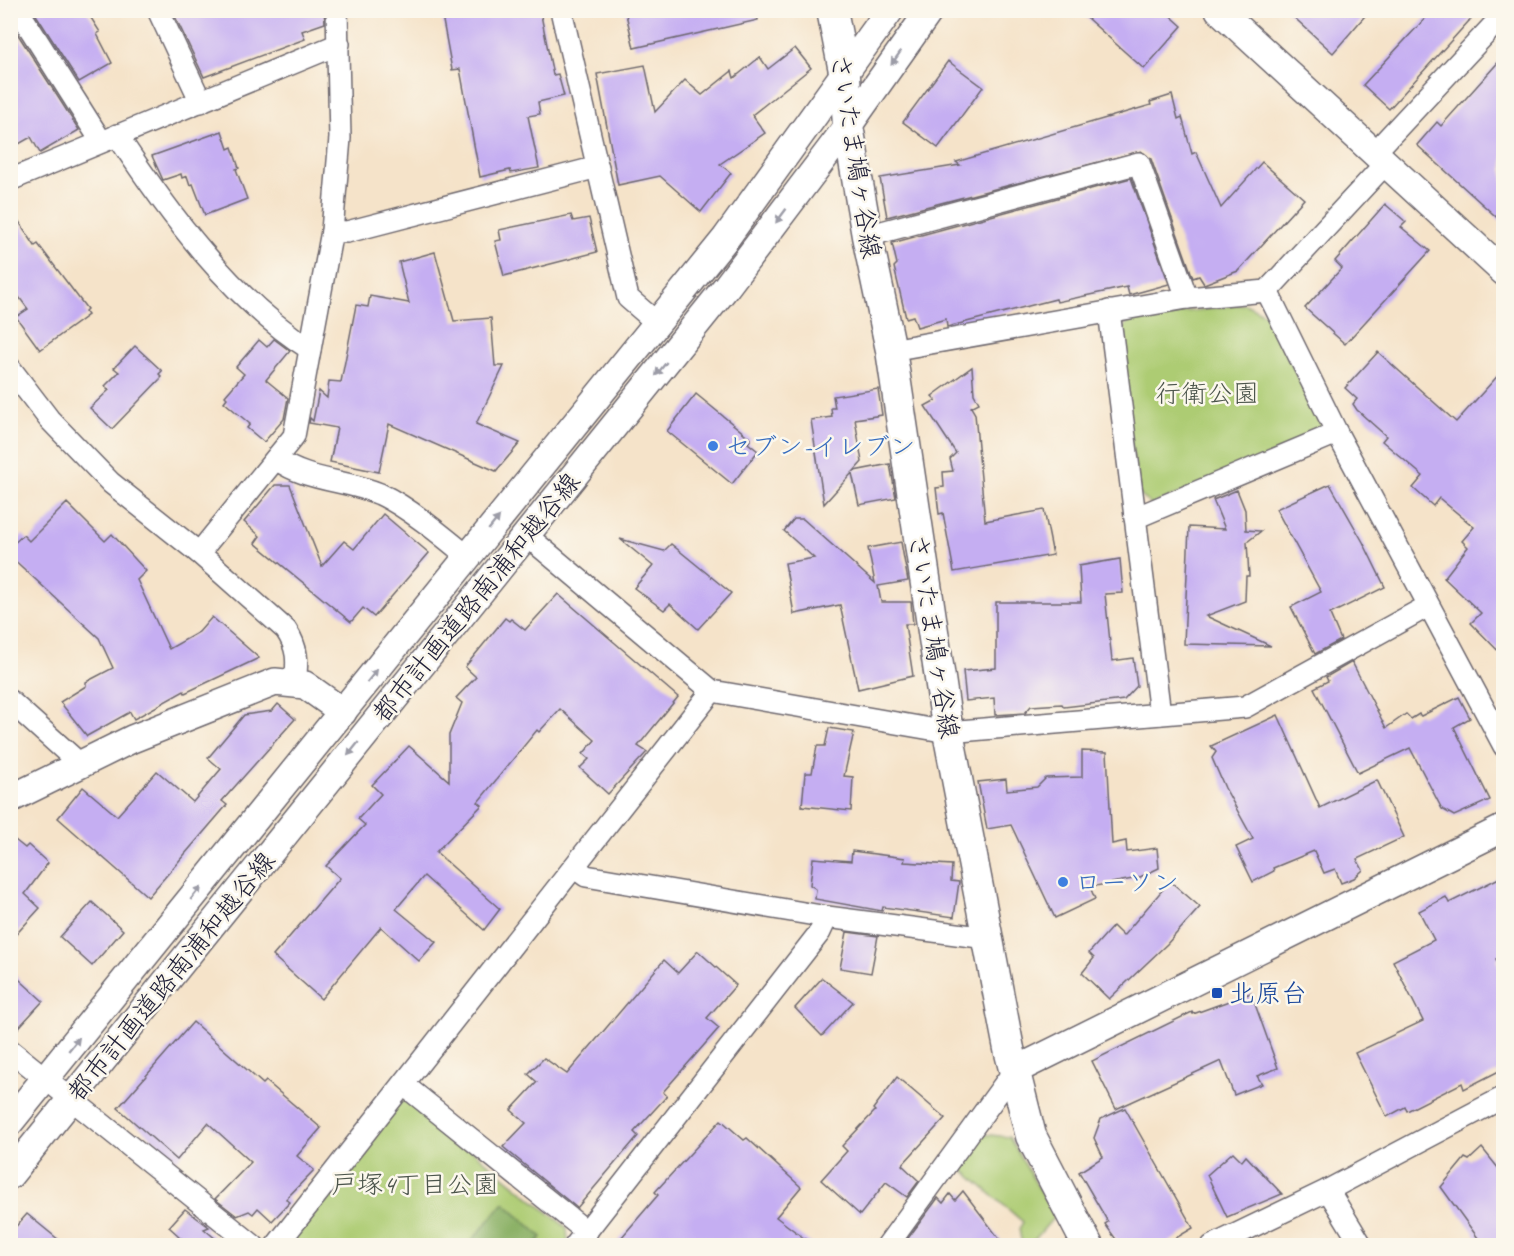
<svg xmlns="http://www.w3.org/2000/svg" width="1514" height="1256" font-family="Caveat,'Klee One',sans-serif">
<style>
.green{fill:#adcc73;stroke:#687757;stroke-width:1.5}
.forest{fill:#8ab065;stroke:#566950;stroke-width:1.5}
.building{fill:#c5aef2}
.lines{fill:none;stroke-linecap:round;stroke-linejoin:round}
.minor-casing{stroke:#6c666d;stroke-width:24}
.tertiary-casing{stroke:#6c666d;stroke-width:30}
.secondary-casing{stroke:#6c666d;stroke-width:33}
.minor{stroke:#fff;stroke-width:21}
.tertiary{stroke:#fff;stroke-width:27}
.secondary{stroke:#fff;stroke-width:30}
.oneway{fill:#9c9ca7}
.shop-dot{fill:#3f7fe0;stroke:#fbf7ec;stroke-width:2}
.transit-dot{fill:#1a4fb4;stroke:#fbf7ec;stroke-width:2}
.labels{text-anchor:middle;stroke-width:5;stroke-linejoin:round;paint-order:stroke}
.street-label{font-size:26px;fill:#22223b;stroke:#fbf7ec}
.park-label{font-size:26px;fill:#4c554c;stroke:#fbf7ec}
.shop-label{font-size:26px;fill:#366cbe;stroke:#fbf7ec;text-anchor:start}
.transit-label{font-size:26px;fill:#164399;stroke:#fbf7ec;text-anchor:start}
</style>
<rect width="100%" height="100%" fill="#fbf7ec"/>
<filter id="ink" filterUnits="userSpaceOnUse"><feTurbulence type="fractalNoise" baseFrequency=".0167" numOctaves="2"/><feDisplacementMap in="SourceGraphic" scale="12" xChannelSelector="R" yChannelSelector="G"/><feConvolveMatrix kernelMatrix="1 2 1 2 8 2 1 2 1" color-interpolation-filters="sRGB"/></filter>
<filter id="wash" filterUnits="userSpaceOnUse"><feTurbulence type="fractalNoise" baseFrequency=".008" numOctaves="4" result="noise"/><feDisplacementMap in="SourceGraphic" scale="24" xChannelSelector="R" yChannelSelector="G"/><feGaussianBlur stdDeviation="1.35" result="paint"/><feColorMatrix in="noise" values="0 0 0 0 0 0 0 0 0 0 0 0 0 0 0 0 0 1.4 0 .05"/><feComposite in="paint" operator="in"/></filter>
<g filter="url(#wash)">
<rect width="100%" height="100%" fill="#f5e3c9"/>
<g class="green">
<path d="M1245,304l22,11 55,109 -9,17 -162,64 -12,-11 -24,-155 16,-20z"/>
<path d="M401,1101l12,1 154,126 1,13 -3,5h-271v-10z"/>
<path d="M980,1134l29,3 46,79 -25,29h-8l-3,-16 4,-7 -68,-59z"/>
</g>
<path class="forest" d="M504,1203l38,34 -7,8h-67z"/>
<g id="blocks">
<g class="building">
<path d="M33,10h53l14,22 -3,2 15,29 -33,19z"/>
<path d="M172,10h152l1,13 -23,8 3,8 -101,38z"/>
<path d="M441,10h99l13,65 5,-1 6,22 -26,6 2,12 -12,2 11,52 -28,5 -1,-3 -30,7 -20,-108 -8,1z"/>
<path d="M625,10h132l1,10 -124,28z"/>
<path d="M1078,10h86l18,16 -38,43z"/>
<path d="M1286,10h84l-37,43z"/>
<path d="M1433,10h46l-90,99 -26,-24z"/>
<path d="M10,22l69,108 -39,23 -9,-16 -21,12z"/>
<path d="M795,48l16,20 -59,47 13,18 -45,31 11,9 -30,39 -41,-36 -42,9 -21,-111 48,-9 10,47 30,-32 17,15 30,-24 2,7 26,-21 8,12z"/>
<path d="M1503,57v166l-86,-78 20,-23 4,4z"/>
<path d="M948,61l35,26 -45,61 -35,-26z"/>
<path d="M1172,95l6,24 4,-2 10,37 4,-2 25,56 41,-46 42,37 -66,72 -34,13 -5,-8 -6,2 -42,-119 -10,-8 -254,66 -7,-39 80,-13 -4,-3 195,-57 -1,-3z"/>
<path d="M222,131l6,18 4,-2 7,21 -3,1 11,30 -42,16 -12,-31 -3,1 -3,-9 -5,2 -1,-4 -18,6 -11,-24z"/>
<path d="M1131,178l38,106 -40,11 -2,-8 -70,15 -1,-3 -109,28 -1,-8 -29,8 -4,-11 -7,2 -12,-51 3,-3 -5,-21z"/>
<path d="M1385,204l21,18 -5,5 29,24 -85,93 -40,-36 37,-40 -7,-7z"/>
<path d="M10,208l25,38 3,-2 49,65 -2,2 3,4 -48,35 -24,-33 12,-8 -18,-24z"/>
<path d="M571,215l2,6 16,-3 8,34 -93,24 -9,-35 6,-1 -2,-10z"/>
<path d="M435,252l19,69 37,-3 4,48h9l-28,58 44,19 -24,28 -107,-47 -10,48 -49,-10 7,-34 -28,-5 1,-5 3,3 6,-30 8,7 2,-17 12,1 15,-77 12,2 2,-11 39,7 -10,-41z"/>
<path d="M274,339l16,12 -24,29 22,18 -4,21 -20,23 -17,-14 3,-4 -26,-22 3,-4 -2,-2 19,-22 -8,-7 23,-27 8,7z"/>
<path d="M135,346l27,25 -3,3 3,3 -50,52 -22,-21 19,-18 -4,-4 14,-14 -5,-4z"/>
<path d="M1378,352l78,70 47,-52v286l-32,-33 10,-10 -37,-35 24,-31 -6,-6 12,-14 -35,-29 -6,8 -20,-18 10,-12 -41,-35 4,-5 -29,-26 -4,-6 4,-5 -12,-11z"/>
<path d="M972,367l2,27 5,9 -8,4 4,7 10,107 59,-11 9,45 -99,17 -11,-59 -4,1 -3,-26 8,-1 -1,-15 10,-1 -3,-12 6,-6 -31,-47 11,-6 -4,-4z"/>
<path d="M878,389l4,26 -27,4 7,43 -8,9 36,-7 6,34 -37,7 -7,-32 -28,31 -13,-84 21,-3 -1,-9h4l-2,-12z"/>
<path d="M696,394l55,45 -3,4 10,8 -26,33 -65,-53z"/>
<path d="M1330,484l33,58 22,45 -55,27 11,26 -26,14 -24,-47 30,-15 -45,-83z"/>
<path d="M275,485h15l32,81 22,-25 10,8 29,-35 46,39 -55,64 -11,-9 -12,14 -96,-79 5,-7 -16,-14z"/>
<path d="M1237,490l8,20 1,20 15,1 -14,11 2,34h-3l-1,25 -39,15 65,30 -87,-2 5,-117 36,2 -12,-29z"/>
<path d="M67,503l38,38 7,-7 34,37 -9,9 32,69 30,-17 13,-15 47,41 -74,35 -1,-2 -50,28 -4,-7 -43,24 -27,-34 26,-16v-4l27,-14 -14,-30 -89,-82v-9l13,-12 6,6z"/>
<path d="M794,519h9l72,64 -7,-35 33,-6 7,39 -30,5 3,16h30l2,22h-8l8,52 -55,13 -18,-84 -46,9 -9,-51 29,-5 -30,-27z"/>
<path d="M620,539l44,12 7,-7 60,49 -33,36 -28,-25 -6,6 -30,-22 19,-22z"/>
<path d="M1120,559l3,34 -18,1 7,67 21,-3 4,28 -13,14 -60,7 -2,-3 -31,2 -6,7 -30,2 -1,-17 -28,3 -3,-30 33,-3v-66h85l-2,-36z"/>
<path d="M558,594l120,103 -40,49 9,6 -39,42 -28,-26 9,-9 -6,-5 12,-14 -35,-31 -21,23 -2,-2 -59,72 4,3 -46,47 64,57 -16,21 -60,-54 -28,33 40,33 -17,19 -38,-34 -60,72 -48,-43 67,-78 -14,-12 39,-41 -7,-6 23,-25 -9,-9 37,-39 40,35v-46l13,-32 -6,-5 20,-21 -11,-10 40,-49 4,3 2,-2 14,11z"/>
<path d="M1352,662l34,66 20,-14 5,5 8,-5 2,2 38,-19 11,21 -16,9 36,73 -36,16 -12,-7 -32,-61 -52,25 -44,-85 14,-7 -2,-4z"/>
<path d="M278,704l17,15 -73,82 5,4 -79,92 -90,-79 25,-31 34,29 40,-45 36,31 28,-33 -13,-11 36,-43 28,-4z"/>
<path d="M1278,715l42,93 57,-28 27,57 -47,22 6,11 -9,8 -13,5 -6,-14 -11,4 -10,-22 -41,17 1,3 -21,11 -17,-35 17,-8 -28,-51 -13,-30 4,-6 -5,-6z"/>
<path d="M829,728l25,4 -10,44 9,1 -2,34 -49,-5 3,-33h7l5,-27h8z"/>
<path d="M1082,751l25,1 5,92 14,-3 1,11 30,-4 2,20 -21,10 -48,9 5,12 -40,19 -44,-93 -24,4 -9,-47 28,-3 1,11 30,-3 9,-9 36,-1z"/>
<path d="M10,836l15,12 3,-3 20,18 -23,31 15,14 -30,33z"/>
<path d="M852,851l53,7 -1,4 48,3 -1,16 8,1 -5,35 -71,-10 -1,4 -67,-12 1,-10 -6,-4 3,-27 38,3z"/>
<path d="M1503,876v80l-7,3 7,16v94l-39,20 -2,-6 -55,28 -2,-4 -18,10 -32,-64 68,-32 -30,-60 41,-21 -15,-29 27,-14 3,6z"/>
<path d="M1170,881l30,26 -33,37 -58,55 -27,-26 12,-15 -5,-5 24,-27 10,10z"/>
<path d="M92,902l31,28 -31,36 -32,-29z"/>
<path d="M847,932l31,4 -7,37 -31,-5z"/>
<path d="M698,951l38,34 -29,33 12,10 -56,64 4,4 -33,36 4,4 -61,72 -74,-61 23,-24 -15,-13 26,-28 -9,-8 16,-16 23,16 97,-114 14,13z"/>
<path d="M10,971l33,30 -33,36z"/>
<path d="M822,978l31,24 -31,34 -27,-28z"/>
<path d="M1251,993l27,75 -21,8 5,8 -28,11 -13,-34 -105,48 -24,-48 100,-49 1,2z"/>
<path d="M193,1022l70,62 3,-3 55,47 -24,28 17,14 -28,29 4,3 -18,19 -14,-13 -5,6 -4,-3 -12,5 -22,-17 36,-37 -43,-39 -31,37 -59,-52z"/>
<path d="M897,1077l48,41 -43,47 17,16 -12,16 -21,-15 -26,33 -39,-35 26,-29 -5,-5 33,-35 -2,-2z"/>
<path d="M1125,1108l68,120 -29,17h-44l-15,-21 3,-2 -29,-50 24,-15 -9,-19 7,-19z"/>
<path d="M721,1120l23,20 3,-2 54,49 -25,30 37,28h-198l43,-50 -3,-3z"/>
<path d="M1482,1148l21,26v71h-20l-42,-58 24,-29 4,2z"/>
<path d="M1233,1152l9,9 4,-5 36,38 -55,23 -20,-42z"/>
<path d="M963,1191l41,54h-101l35,-47 5,5 7,-9 5,6z"/>
<path d="M185,1209l24,18 -5,2 19,16h-34l-8,-7 -6,2 4,-4 -10,-9z"/>
<path d="M27,1214l38,31h-55v-12z"/>
</g>
</g>
</g>
<g filter="url(#ink)">
<use href="#blocks" fill-opacity="0" stroke="#6c666d" stroke-width="1.5"/>
<g class="lines">
<g class="minor-casing">
<g id="minor">
<path d="M18,10l83,131"/>
<path d="M158,10l43,92"/>
<path d="M561,10l67,288 29,25"/>
<path d="M117,135c50,76 115,165 193,214"/>
<path d="M1374,153l130,-139"/>
<path d="M10,180l329,-136"/>
<path d="M332,231l15,1 251,-65"/>
<path d="M867,236l272,-73 48,135"/>
<path d="M1267,291l70,142 167,313"/>
<path d="M1109,311l51,403"/>
<path d="M891,350l296,-52 80,-7 118,-127"/>
<path d="M10,368l39,51 62,64 88,70 87,77c12,18 12,31 9,52"/>
<path d="M276,459c32,23 69,20 104,35 28,13 64,43 87,62"/>
<path d="M1135,518l202,-85"/>
<path d="M526,535l186,156 236,41 297,-25 183,-101"/>
<path d="M199,553l95,-117 38,-205 8,-93 -3,-128"/>
<path d="M10,701l71,64"/>
<path d="M575,868l11,8 241,41 160,21"/>
<path d="M10,1050l244,196"/>
<path d="M404,1085l183,147"/>
<path d="M1328,1190l34,56"/>
<path d="M276,1246l436,-555"/>
<path d="M575,1246l245,-314 7,-15"/>
<path d="M887,1246l127,-175"/>
<path d="M1212,1246l116,-56 176,-93"/>
</g>
</g>
<g class="tertiary-casing">
<g id="tertiary">
<path d="M1219,10l285,262"/>
<path d="M10,799l122,-60 143,-57 30,3 38,27"/>
<path d="M1014,1071l490,-243"/>
<path d="M10,1122l716,-884 164,-228"/>
<path d="M10,1175l717,-889 121,-160 82,-116"/>
</g>
</g>
<g class="secondary-casing">
<path id="secondary" d="M832,10l13,66 3,50 19,110 24,114 57,382 61,317 22,87 57,110"/>
</g>
<use href="#minor" class="minor"/>
<use href="#tertiary" class="tertiary"/>
<use href="#secondary" class="secondary"/>
</g>
<defs><path id="oneway-solid" d="M-6-.8H1V-3.2L6.5 0L1 3.2V.8H-6Z" transform="scale(1.5)"/></defs>
<g class="oneway">
<use href="#oneway-solid" transform="translate(896 58) rotate(125)"/>
<use href="#oneway-solid" transform="translate(781 216) rotate(127)"/>
<use href="#oneway-solid" transform="translate(661 369) rotate(129)"/>
<use href="#oneway-solid" transform="translate(494 523) rotate(-51)"/>
<use href="#oneway-solid" transform="translate(372 676) rotate(-51)"/>
<use href="#oneway-solid" transform="translate(353 749) rotate(129)"/>
<use href="#oneway-solid" transform="translate(196 893) rotate(-51)"/>
<use href="#oneway-solid" transform="translate(74 1044) rotate(-51)"/>
</g>
</g>
<g class="shop-dot">
<circle cx="713" cy="446" r="6"/>
<circle cx="1063" cy="882" r="6"/>
</g>
<rect class="transit-dot" x="1211" y="987" width="12" height="12" rx="3"/>
<g class="labels">
<g class="street-label">
<text transform="translate(856 156) rotate(81)" y="9">さいたま鳩ヶ谷線</text>
<text transform="translate(476 597) rotate(-51)" y="9">都市計画道路南浦和越谷線</text>
<text transform="translate(934 636) rotate(81)" y="9">さいたま鳩ヶ谷線</text>
<text transform="translate(171 976) rotate(-51)" y="9">都市計画道路南浦和越谷線</text>
</g>
<g class="park-label">
<text x="1207" y="402">行衛公園</text>
<text x="415" y="1193">戸塚4丁目公園</text>
</g>
<g class="shop-label">
<text x="725" y="455">セブン-イレブン</text>
<text x="1075" y="891">ローソン</text>
</g>
<g class="transit-label">
<text x="1229" y="1002">北原台</text>
</g>
</g>
<rect width="1514" height="1256" fill="none" stroke="#fbf7ec" stroke-width="36"/>
</svg>
